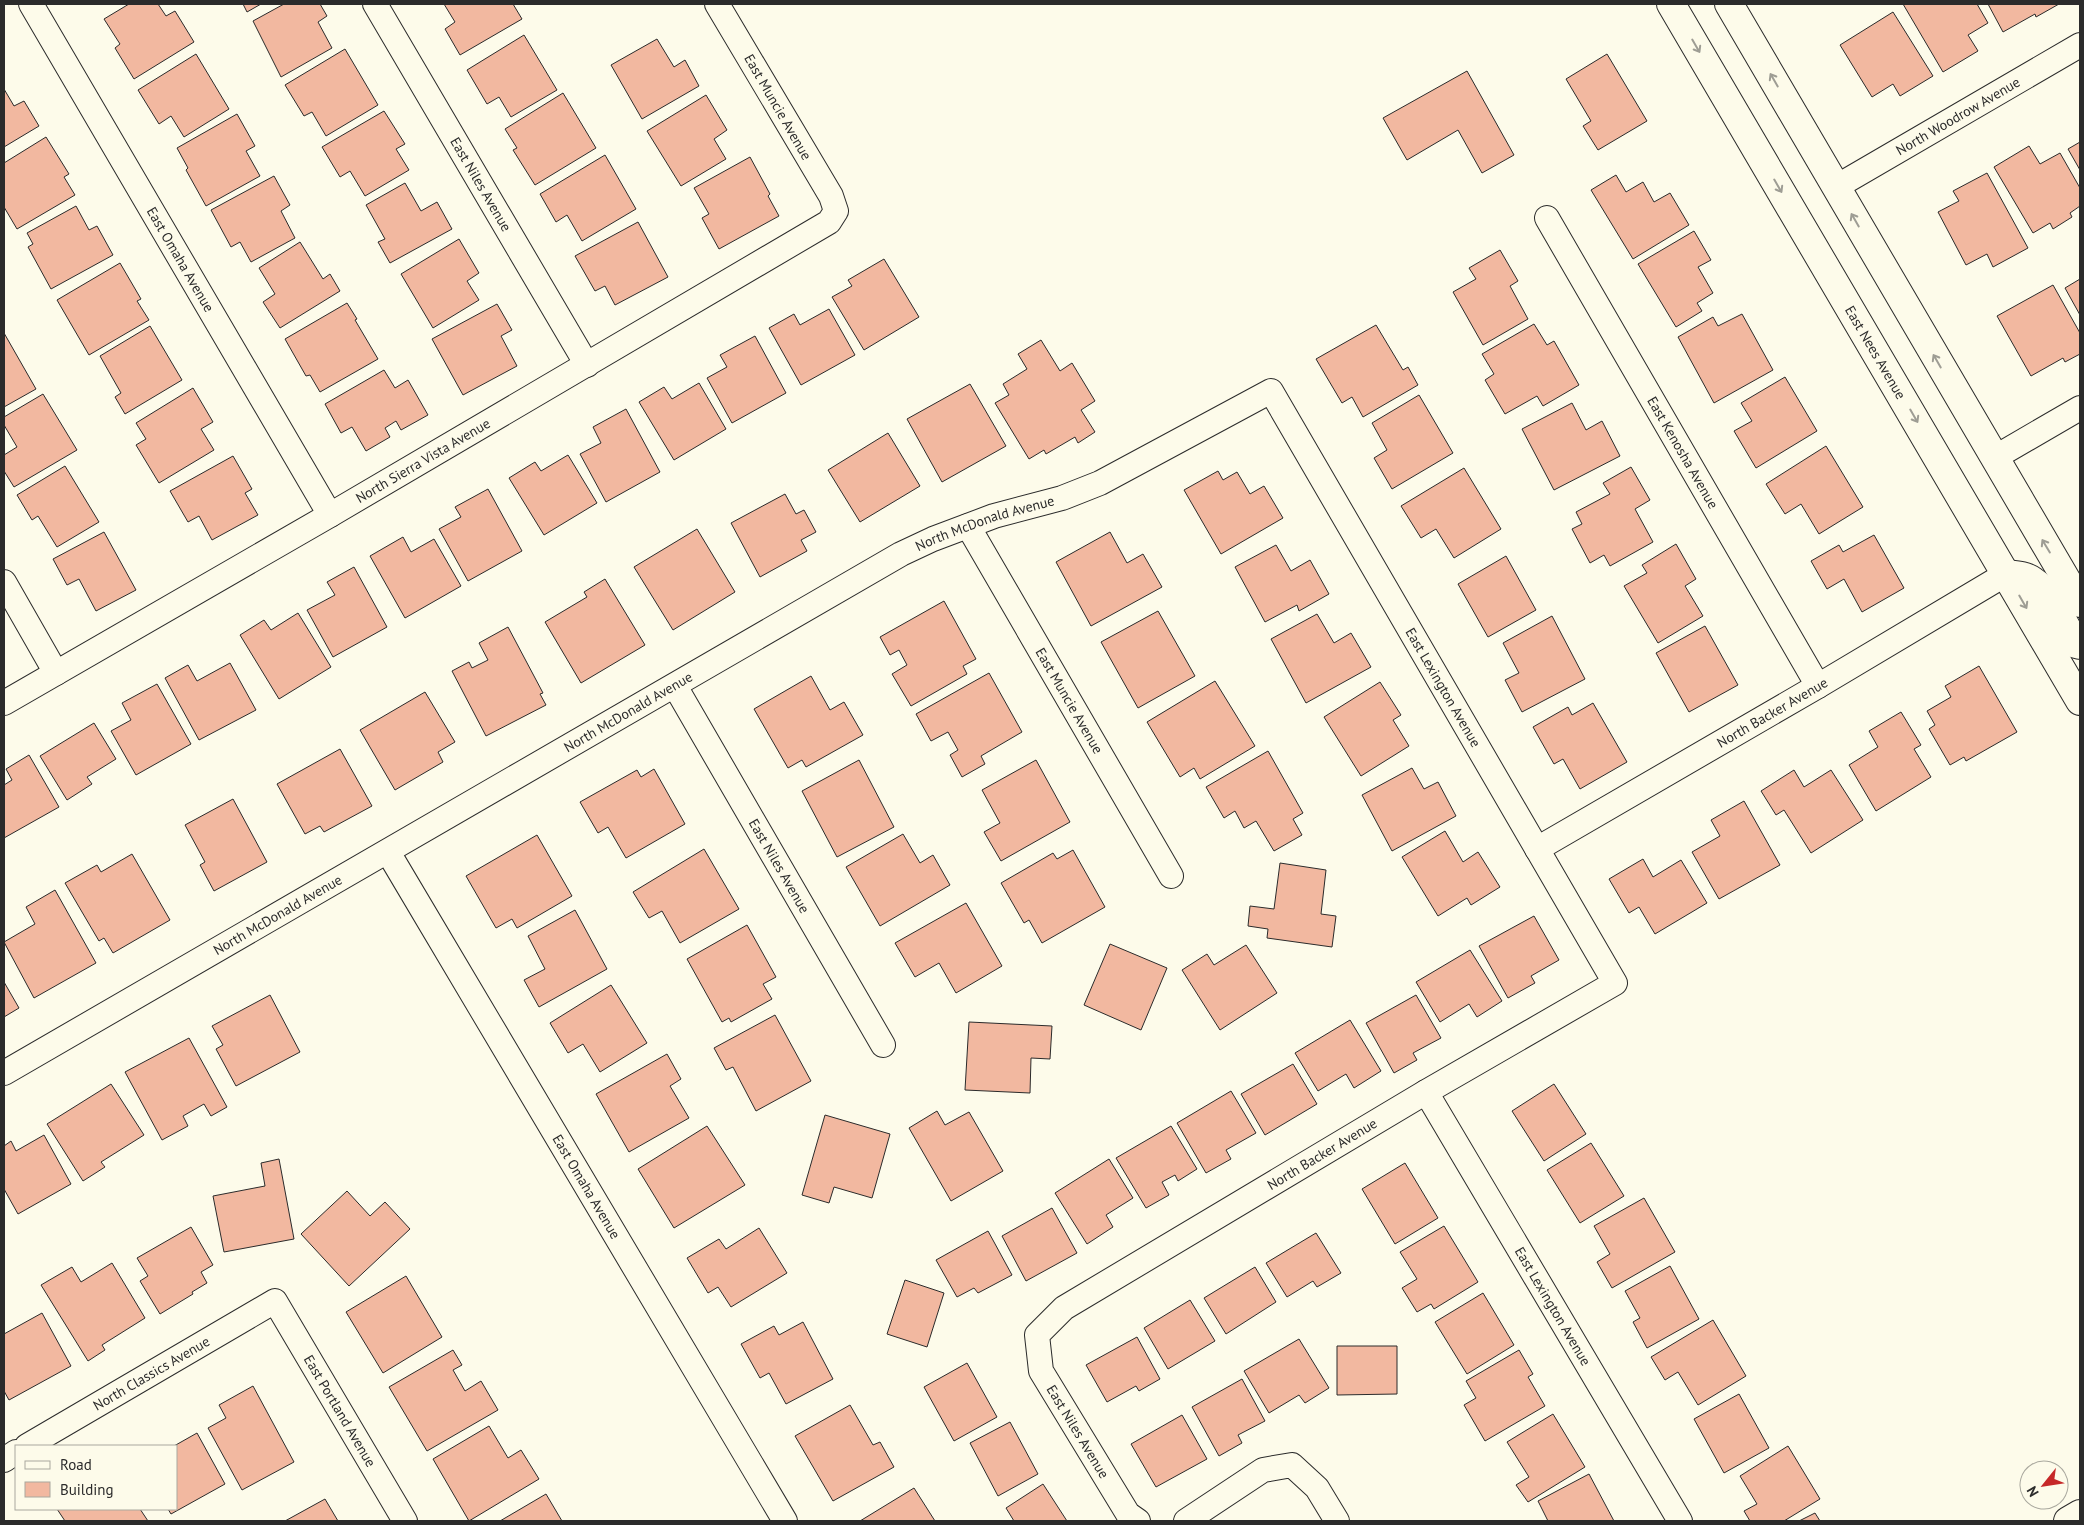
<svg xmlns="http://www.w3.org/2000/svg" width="2084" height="1525" font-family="'PT Sans',sans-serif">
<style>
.building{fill:#f2b8a0;stroke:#2b2b2b}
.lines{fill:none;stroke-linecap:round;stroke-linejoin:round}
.street-casing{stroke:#2b2b2b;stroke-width:26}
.secondary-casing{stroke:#2b2b2b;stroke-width:30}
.street{stroke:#fdfbea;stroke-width:24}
.secondary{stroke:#fdfbea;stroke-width:28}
.oneway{stroke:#9e9d94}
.labels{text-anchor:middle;stroke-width:4;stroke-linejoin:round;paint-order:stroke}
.street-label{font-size:14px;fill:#2b2b2b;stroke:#fdfbea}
</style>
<rect width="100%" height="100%" fill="#fdfbea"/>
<g class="building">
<path d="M129,4h29l8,12 9,-5 19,31 -60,37 -19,-31 5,-4 -16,-25z"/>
<path d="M243,4h18l-14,8z"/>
<path d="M284,4h36l7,12 -9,6 14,26 -51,29 -28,-56z"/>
<path d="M444,4h69l9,15 -62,36 -15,-26 10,-7z"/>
<path d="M1903,4h74l11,19 -20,12 10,16 -35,21z"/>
<path d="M1988,4h71l-23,13 -1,-3 -32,18z"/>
<path d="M1893,12l40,64 -33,20 -7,-12 -21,13 -32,-52z"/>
<path d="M524,35l33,55 -46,27 -12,-20 -12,7 -20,-34z"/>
<path d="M657,39l17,28 11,-7 14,26 -57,33 -31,-54z"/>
<path d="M345,49l33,56 -52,31 -14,-24 -8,4 -19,-31z"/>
<path d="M196,54l33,55 -45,28 -13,-21 -12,8 -21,-34z"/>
<path d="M1607,54l40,67 -49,29 -15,-24 8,-5 -25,-42z"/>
<path d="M1467,71l47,84 -32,18 -24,-43 -51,30 -24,-42z"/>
<path d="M4,89l10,17 10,-5 15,25 -35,21z"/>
<path d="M563,93l33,55 -61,37 -22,-35 4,-2 -12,-19z"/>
<path d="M706,95l21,35 -13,9 12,20 -45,27 -34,-55z"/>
<path d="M384,111l21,33 -9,5 13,21 -44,26 -15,-25 -10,6 -18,-30z"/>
<path d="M237,114l18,32 -9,5 14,25 -54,30 -20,-36 2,-2 -11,-20z"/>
<path d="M46,137l23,37 -5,3 11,18 -58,34 -13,-22v-44z"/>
<path d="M2080,142v28l-12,-21z"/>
<path d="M2029,146l11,18 20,-11 20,35v18l-10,7 2,4 -19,12 -3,-6 -17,10 -39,-66z"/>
<path d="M605,155l31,54 -54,32 -15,-26 -11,7 -16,-28z"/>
<path d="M750,157l20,37 -2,2 11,20 -60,33 -17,-31 7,-4 -15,-26z"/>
<path d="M1987,173l41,75 -35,19 -6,-13 -21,11 -28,-53 21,-11 -6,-10z"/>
<path d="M1616,175l10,17 17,-10 11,20 16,-9 19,32 -56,34 -42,-69z"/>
<path d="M274,176l16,29 -9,6 14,27 -44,24 -11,-20 -9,5 -20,-37z"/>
<path d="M405,183l16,28 16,-9 15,27 -62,34 -12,-21 7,-3 -19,-34z"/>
<path d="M76,206l13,24 8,-4 16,29 -62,34 -23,-42 5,-3 -6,-11z"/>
<path d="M638,222l30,55 -53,28 -10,-19 -10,5 -20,-35z"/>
<path d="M1694,231l17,29 -13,7 15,26 -16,10 5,8 -26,16 -38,-63z"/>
<path d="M459,239l20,34 -12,8 12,19 -46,28 -32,-54z"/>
<path d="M300,242l23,37 7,-5 10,17 -60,37 -17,-26 12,-8 -16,-26z"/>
<path d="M1500,250l18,31 -8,5 18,33 -45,26 -30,-53 23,-13 -7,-11z"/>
<path d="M884,259l35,58 -55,33 -32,-53 20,-11 -4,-6z"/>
<path d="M120,263l21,36 -4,2 12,19 -60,35 -32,-55z"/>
<path d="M2080,279v36l-15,-27z"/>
<path d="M2053,285l27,48v21l-15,8 -2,-4 -32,18 -34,-60z"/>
<path d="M347,303l10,16 -2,1 23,39 -58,33 -10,-17 -4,1 -21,-37z"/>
<path d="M497,304l15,26 -11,6 16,30 -54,29 -31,-56z"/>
<path d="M829,309l26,46 -54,30 -32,-57 25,-14 6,11z"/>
<path d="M1742,314l31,56 -59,33 -36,-66 35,-20 5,9z"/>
<path d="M1534,324l13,21 7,-4 25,44 -36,21 -6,-10 -32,18 -20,-34 9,-6 -12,-20z"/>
<path d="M1376,325l27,45 5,-3 10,18 -55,32 -11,-20 -10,6 -26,-44z"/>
<path d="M150,326l32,54 -57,34 -10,-17 6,-4 -21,-37z"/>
<path d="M4,333l32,56 -32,18z"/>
<path d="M755,336l31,57 -54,30 -25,-45 20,-11 -7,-12z"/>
<path d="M1041,340l19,31 12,-8 23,38 -14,9 14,22 -17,11 -3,-6 -29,17 -2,-4 -15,9 -34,-56 14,-8 -6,-11 24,-15 -9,-15z"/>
<path d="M384,370l11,18 13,-8 20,35 -27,15 -5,-9 -11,7 5,9 -24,14 -14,-24 -11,6 -16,-29z"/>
<path d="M1785,377l32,54 -61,37 -22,-37 18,-10 -11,-18z"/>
<path d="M699,383l27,46 -52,31 -35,-58 25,-15 8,12z"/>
<path d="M970,384l36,62 -64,36 -35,-63z"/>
<path d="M193,388l20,34 -12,7 13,21 -55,33 -23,-38 10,-6 -10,-16z"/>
<path d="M43,394l34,56 -63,37 -10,-16v-16l13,-8 -13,-22v-8z"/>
<path d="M1419,395l34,58 -61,36 -18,-31 13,-8 -15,-27z"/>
<path d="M1572,403l14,27 16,-9 18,35 -66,34 -32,-61z"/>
<path d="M626,409l34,63 -54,30 -26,-48 21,-11 -8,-16z"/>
<path d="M888,433l32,53 -60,36 -32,-52z"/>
<path d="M1826,446l37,61 -44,27 -18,-30 -16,10 -19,-30z"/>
<path d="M568,455l29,48 -53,32 -35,-57 26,-16 6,9z"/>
<path d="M233,456l19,33 -7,4 13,22 -46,25 -13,-24 -11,6 -18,-31z"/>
<path d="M65,466l34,56 -42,25 -19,-31 -6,4 -15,-25z"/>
<path d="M1631,467l19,33 -15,9 18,33 -43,24 -6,-11 -14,8 -18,-34 10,-5 -6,-12 34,-18 -7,-11z"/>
<path d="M1464,468l37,61 -47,29 -18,-29 -15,9 -20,-32z"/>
<path d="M1218,471l5,9 14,-8 13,22 14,-8 19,32 -62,36 -37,-64z"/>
<path d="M488,489l34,62 -54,30 -29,-52 22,-12 -6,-10z"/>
<path d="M785,494l11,20 8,-4 12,22 -15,8 6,11 -47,26 -29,-54z"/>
<path d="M697,529l38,63 -62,38 -39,-63z"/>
<path d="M104,532l32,58 -40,21 -17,-32 -12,6 -14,-26z"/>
<path d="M1110,532l17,31 16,-9 19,33 -71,39 -35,-64z"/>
<path d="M1874,535l30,53 -42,24 -18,-33 -17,10 -16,-28 28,-16 4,7z"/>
<path d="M403,537l8,15 23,-13 27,47 -56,32 -35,-62z"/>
<path d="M1676,544l20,35 -11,7 18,30 -45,27 -34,-57 23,-13 -5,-8z"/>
<path d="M1276,545l15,26 19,-11 19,34 -30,17 -2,-6 -32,17 -30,-55z"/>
<path d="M1506,556l30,54 -48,27 -30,-53z"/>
<path d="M354,567l33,60 -54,30 -26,-47 28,-15 -8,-13z"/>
<path d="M605,579l40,66 -64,38 -36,-61 42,-25 -3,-5z"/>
<path d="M944,601l32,58 -13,7 4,8 -56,32 -19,-32 15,-9 -8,-15 -9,5 -10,-18z"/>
<path d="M1158,611l37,65 -57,32 -37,-66z"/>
<path d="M298,613l33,54 -52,32 -39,-64 24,-15 7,10z"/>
<path d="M1317,614l17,29 17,-10 20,34 -65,36 -35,-64z"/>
<path d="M1552,616l33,63 -63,33 -17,-32 14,-7 -16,-30z"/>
<path d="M1705,626l33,59 -49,27 -33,-59z"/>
<path d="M508,627l35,66 -3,1 6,11 -60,31 -34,-65 17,-9 3,6 16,-8 -9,-17z"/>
<path d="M230,663l26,47 -57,30 -34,-62 23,-13 9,16z"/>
<path d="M1979,666l38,66 -51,29 -2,-4 -14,8 -21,-36 6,-4 -8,-14 24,-14 -6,-11z"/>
<path d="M989,673l33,59 -41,24 4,8 -23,13 -12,-22 8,-5 -10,-18 -17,9 -15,-27z"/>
<path d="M811,676l19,34 14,-8 19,33 -57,32 -4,-7 -14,8 -34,-59z"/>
<path d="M1215,681l40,65 -55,33 -6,-11 -14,9 -33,-55z"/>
<path d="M1380,682l21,33 -8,5 16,26 -48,30 -37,-59z"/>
<path d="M157,684l34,60 -55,31 -25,-44 20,-11 -9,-17z"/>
<path d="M425,692l30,50 -17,10 5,10 -48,28 -35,-60z"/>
<path d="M1593,703l34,59 -47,27 -17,-30 -9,5 -21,-37 35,-20 4,8z"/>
<path d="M1901,712l20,33 -7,4 17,28 -55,34 -27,-46 29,-18 -9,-16z"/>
<path d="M94,723l22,36 -29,18 5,7 -25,16 -27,-44z"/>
<path d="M340,749l32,57 -48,26 -4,-6 -15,8 -28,-50z"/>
<path d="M1268,751l35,62 -10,6 9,16 -28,16 -18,-30 -12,7 -9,-17 -11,7 -18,-31z"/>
<path d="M29,755l30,52 -55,31v-53l8,-5 -6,-11z"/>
<path d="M859,760l35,67 -57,30 -35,-66z"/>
<path d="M1036,760l34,62 -69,39 -17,-29 16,-9 -18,-33z"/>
<path d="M1412,768l12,21 14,-7 18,34 -64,35 -30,-56z"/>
<path d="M654,769l31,55 -59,34 -18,-31 -10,6 -18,-31 57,-32 4,7z"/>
<path d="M1794,770l10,17 27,-17 32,50 -52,33 -27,-43 -8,5 -15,-24z"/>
<path d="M233,799l34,63 -53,29 -14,-26 5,-3 -20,-37z"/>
<path d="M1744,801l36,64 -61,34 -27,-47 28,-16 -9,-16z"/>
<path d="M1445,831l18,31 15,-10 22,35 -29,18 -4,-7 -29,18 -36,-59z"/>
<path d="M903,834l17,29 13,-8 17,30 -70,41 -34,-59z"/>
<path d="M537,835l35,61 -55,32 -5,-9 -16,9 -30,-52z"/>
<path d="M704,849l35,60 -59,34 -18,-32 -13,7 -16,-26z"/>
<path d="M1073,850l32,57 -63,36 -13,-23 -5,3 -23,-40 52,-30 4,6z"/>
<path d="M132,854l38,66 -57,33 -9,-15 -5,3 -34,-58 32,-18 4,7z"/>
<path d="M1643,859l10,18 28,-17 26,43 -52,31 -16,-27 -10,6 -20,-34z"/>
<path d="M1280,863l46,7 -5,44 15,2 -4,31 -65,-9 1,-9 -20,-3 2,-20 24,3z"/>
<path d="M55,890l41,73 -62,35 -30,-56 31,-18 -9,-17z"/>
<path d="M966,903l36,63 -46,27 -17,-30 -24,14 -20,-34z"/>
<path d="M575,910l32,59 -68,38 -15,-27 21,-11 -17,-33z"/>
<path d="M1534,916l25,44 -28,16 4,7 -27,15 -29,-52z"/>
<path d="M747,925l29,52 -13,7 9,15 -41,23 -2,-4 -7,4 -35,-63z"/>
<path d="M1110,944l57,24 -26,62 -57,-25z"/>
<path d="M1246,945l31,48 -57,37 -38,-60 25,-16 7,11z"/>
<path d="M1470,950l32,51 -25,16 -8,-13 -29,18 -24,-40z"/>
<path d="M4,982l15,26 -15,9z"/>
<path d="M611,985l36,58 -47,29 -17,-28 -15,9 -18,-30z"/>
<path d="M270,995l30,57 -64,34 -20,-37 7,-4 -11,-19z"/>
<path d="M1416,995l25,43 -28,15 4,7 -23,13 -28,-50z"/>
<path d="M775,1015l36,66 -55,30 -23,-44 -7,3 -12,-22z"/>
<path d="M1350,1020l31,51 -27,17 -8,-14 -28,17 -23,-38z"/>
<path d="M969,1022l83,4 -2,33 -19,-1 -1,35 -65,-3z"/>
<path d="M189,1038l38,69 -16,9 -7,-12 -21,12 5,10 -26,14 -37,-68z"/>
<path d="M667,1054l14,25 -11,7 19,32 -60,34 -33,-58z"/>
<path d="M1293,1064l24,40 -52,31 -24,-41z"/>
<path d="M111,1084l33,51 -43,27 4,5 -22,14 -36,-57z"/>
<path d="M1554,1084l32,50 -42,27 -32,-50z"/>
<path d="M1231,1091l25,42 -30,17 5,9 -25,14 -29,-50z"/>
<path d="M937,1111l8,14 24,-13 34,59 -52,30 -42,-73z"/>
<path d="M825,1115l65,19 -18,64 -38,-11 -5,16 -27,-8z"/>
<path d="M707,1126l38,59 -71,43 -36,-59z"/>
<path d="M1171,1126l26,43 -19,12 -3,-6 -13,7 7,13 -23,13 -30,-50z"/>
<path d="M44,1135l27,49 -53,30 -14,-25v-43l7,-5 5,10z"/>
<path d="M1591,1143l33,53 -44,27 -33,-53z"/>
<path d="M279,1159l15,80 -70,13 -11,-56 52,-10 -4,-23z"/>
<path d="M1109,1159l24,39 -27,17 7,12 -26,17 -32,-51z"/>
<path d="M1405,1163l33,55 -43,26 -33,-55z"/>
<path d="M347,1191l23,25 15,-14 25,27 -61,57 -48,-52z"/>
<path d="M1644,1198l31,54 -63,36 -15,-26 13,-8 -16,-28z"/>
<path d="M1052,1208l25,45 -51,28 -24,-45z"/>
<path d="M1444,1226l34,56 -44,27 -3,-5 -14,8 -15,-24 15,-9 -17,-27z"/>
<path d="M191,1227l22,38 -12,7 6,11 -15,9 1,2 -33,20 -20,-33 8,-5 -11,-18z"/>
<path d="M759,1228l28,45 -56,34 -13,-20 -10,6 -21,-35 32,-19 7,10z"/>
<path d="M988,1231l24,44 -34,18 -4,-5 -17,9 -21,-37z"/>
<path d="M1316,1233l25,40 -24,14 -4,-6 -26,16 -21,-34z"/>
<path d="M112,1263l33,55 -43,27 3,5 -17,11 -47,-76 31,-18 9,15z"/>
<path d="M1670,1266l29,53 -52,29 -14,-26 7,-4 -15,-27z"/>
<path d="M1255,1267l21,35 -50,32 -22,-36z"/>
<path d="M406,1276l36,61 -59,36 -37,-61z"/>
<path d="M905,1280l39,13 -17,54 -40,-13z"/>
<path d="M1483,1293l31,52 -47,29 -32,-52z"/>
<path d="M1190,1300l25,41 -47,28 -24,-41z"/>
<path d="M42,1313l29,53 -62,34 -5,-9v-57z"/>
<path d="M1713,1320l33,56 -48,29 -20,-33 -13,8 -14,-23z"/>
<path d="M803,1322l30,57 -47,25 -17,-31 -9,5 -19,-34 33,-18 5,9z"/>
<path d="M1137,1337l23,42 -21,12 -3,-5 -29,16 -21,-37z"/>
<path d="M1299,1339l30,49 -24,15 -6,-8 -30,18 -25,-42z"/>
<path d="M1337,1346h60v48l-60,1z"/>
<path d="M453,1350l9,15 -9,5 12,21 16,-10 17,29 -71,41 -38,-64z"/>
<path d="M1519,1350l14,24 -5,3 17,29 -60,35 -21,-36 12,-7 -10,-17z"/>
<path d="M967,1363l30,54 -43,24 -30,-54z"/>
<path d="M1242,1379l23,42 -27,14 4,8 -23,13 -27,-49z"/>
<path d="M253,1386l41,76 -52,28 -34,-62 18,-10 -7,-13z"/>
<path d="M1739,1394l30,54 -45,25 -30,-54z"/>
<path d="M850,1405l23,40 7,-3 14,25 -61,34 -38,-65z"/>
<path d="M1553,1414l32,53 -57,35 -12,-17 13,-8 -22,-35z"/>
<path d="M1182,1415l25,44 -51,28 -25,-43z"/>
<path d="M1010,1422l28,52 -40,22 -28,-53z"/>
<path d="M489,1426l19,32 13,-8 18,29 -70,42 -36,-62z"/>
<path d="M197,1433l28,51 -54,30 -3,-5h8v-63h-2z"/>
<path d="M1788,1446l32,53 -36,22h-34l-6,-10 13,-7 -17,-28z"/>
<path d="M1589,1474l25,47h-66l-10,-20z"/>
<path d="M1043,1484l24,37h-53l-8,-13z"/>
<path d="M914,1488l21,33h-75z"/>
<path d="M546,1494l16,27h-62z"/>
<path d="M325,1499l13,22h-53z"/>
<path d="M57,1509h83l8,12h-83z"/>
<path d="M1815,1513l5,8h-21z"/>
</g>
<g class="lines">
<g class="street-casing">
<g id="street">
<path id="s1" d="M31,4l299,511"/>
<path id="s2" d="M375,4l212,361"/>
<path id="s3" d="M1836,187l244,-142"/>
<path id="s4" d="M1547,218l271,468"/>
<path d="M1994,458l86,-50"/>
<path id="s5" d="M968,526l203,350"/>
<path d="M4,582l52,91"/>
<path id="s6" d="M675,686l208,359"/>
<path id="s7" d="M4,703l326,-188 499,-293 7,-11 -5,-15 -114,-192"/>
<path id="s8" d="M1537,849l281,-163 188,-112"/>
<path id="s9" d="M388,852l397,669"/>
<path id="s10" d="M4,1073l897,-519 32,-15 61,-23 68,-18 38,-15 171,-92 344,592 -189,109 -362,216 -27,27 4,36 87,143 10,7"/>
<path id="s11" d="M1426,1092l254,429"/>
<path id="s12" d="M27,1446l248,-145 130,220"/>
<path d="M4,1460l12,-8"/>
<path d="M1186,1521l77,-51 29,-5 25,23 20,33"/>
</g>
</g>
<g class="secondary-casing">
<g id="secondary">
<path id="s13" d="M1671,4l409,697"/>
<path d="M1729,4l351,599"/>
<path d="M2006,574c10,1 19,1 27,7 15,9 33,47 43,63l4,1"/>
<path d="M2068,1521l12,-7"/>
</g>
</g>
<use href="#street" class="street"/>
<use href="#secondary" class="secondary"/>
</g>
<defs><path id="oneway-shaft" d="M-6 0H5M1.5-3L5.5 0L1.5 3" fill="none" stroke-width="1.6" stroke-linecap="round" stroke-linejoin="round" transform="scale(1.25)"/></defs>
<g class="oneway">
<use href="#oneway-shaft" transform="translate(1696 46) rotate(60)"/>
<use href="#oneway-shaft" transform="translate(1774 80) rotate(-120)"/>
<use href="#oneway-shaft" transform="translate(1778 186) rotate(60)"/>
<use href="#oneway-shaft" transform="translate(1855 220) rotate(-120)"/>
<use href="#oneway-shaft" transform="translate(1937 361) rotate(-120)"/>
<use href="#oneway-shaft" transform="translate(1914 416) rotate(60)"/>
<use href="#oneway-shaft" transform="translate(2046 546) rotate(-121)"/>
<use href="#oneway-shaft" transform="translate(2023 602) rotate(60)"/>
</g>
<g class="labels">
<g class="street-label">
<text transform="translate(778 107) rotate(60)" y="5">East Muncie Avenue</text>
<text dy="5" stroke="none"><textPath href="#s3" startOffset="141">North Woodrow Avenue</textPath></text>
<text dy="5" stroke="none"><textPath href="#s2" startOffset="209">East Niles Avenue</textPath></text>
<text dy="5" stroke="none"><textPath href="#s1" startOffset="296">East Omaha Avenue</textPath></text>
<text dy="5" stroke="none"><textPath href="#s13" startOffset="404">East Nees Avenue</textPath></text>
<text dy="5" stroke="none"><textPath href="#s4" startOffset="271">East Kenosha Avenue</textPath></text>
<text dy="5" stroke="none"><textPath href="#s7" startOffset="484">North Sierra Vista Avenue</textPath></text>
<text dy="5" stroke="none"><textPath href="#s10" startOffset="1126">North McDonald Avenue</textPath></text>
<text dy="5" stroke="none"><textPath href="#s10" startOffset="1785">East Lexington Avenue</textPath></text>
<text dy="5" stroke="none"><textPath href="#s5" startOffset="202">East Muncie Avenue</textPath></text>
<text dy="5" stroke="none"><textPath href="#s8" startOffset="272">North Backer Avenue</textPath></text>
<text dy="5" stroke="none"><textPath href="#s10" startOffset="721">North McDonald Avenue</textPath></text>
<text dy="5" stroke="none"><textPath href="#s6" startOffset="208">East Niles Avenue</textPath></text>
<text dy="5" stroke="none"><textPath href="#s10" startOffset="316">North McDonald Avenue</textPath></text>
<text transform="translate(1322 1154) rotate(-31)" y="5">North Backer Avenue</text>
<text dy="5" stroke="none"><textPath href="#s9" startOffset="389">East Omaha Avenue</textPath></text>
<text dy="5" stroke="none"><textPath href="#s11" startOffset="249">East Lexington Avenue</textPath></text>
<text dy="5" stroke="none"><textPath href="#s12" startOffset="144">North Classics Avenue</textPath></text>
<text dy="5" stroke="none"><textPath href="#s12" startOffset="415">East Portland Avenue</textPath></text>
<text dy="5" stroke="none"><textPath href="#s10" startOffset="2912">East Niles Avenue</textPath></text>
</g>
</g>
<rect width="2084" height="1525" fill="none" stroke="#2b2b2b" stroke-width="10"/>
<rect x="15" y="1445" width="162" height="65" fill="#fdfbea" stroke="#a9a89e"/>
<rect x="25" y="1461" width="25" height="8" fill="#fdfbea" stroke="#a9a89e"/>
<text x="60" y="1470" font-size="15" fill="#2b2b2b">Road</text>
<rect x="25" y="1482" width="25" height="15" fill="#f2b8a0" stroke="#a9a89e"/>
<text x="60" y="1495" font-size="15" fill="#2b2b2b">Building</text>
<g transform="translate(2044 1485) rotate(240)"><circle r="24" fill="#fdfbea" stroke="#a9a89e"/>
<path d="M0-4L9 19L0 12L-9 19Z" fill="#c62828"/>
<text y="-8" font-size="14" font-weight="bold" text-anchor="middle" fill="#2b2b2b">N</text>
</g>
</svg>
